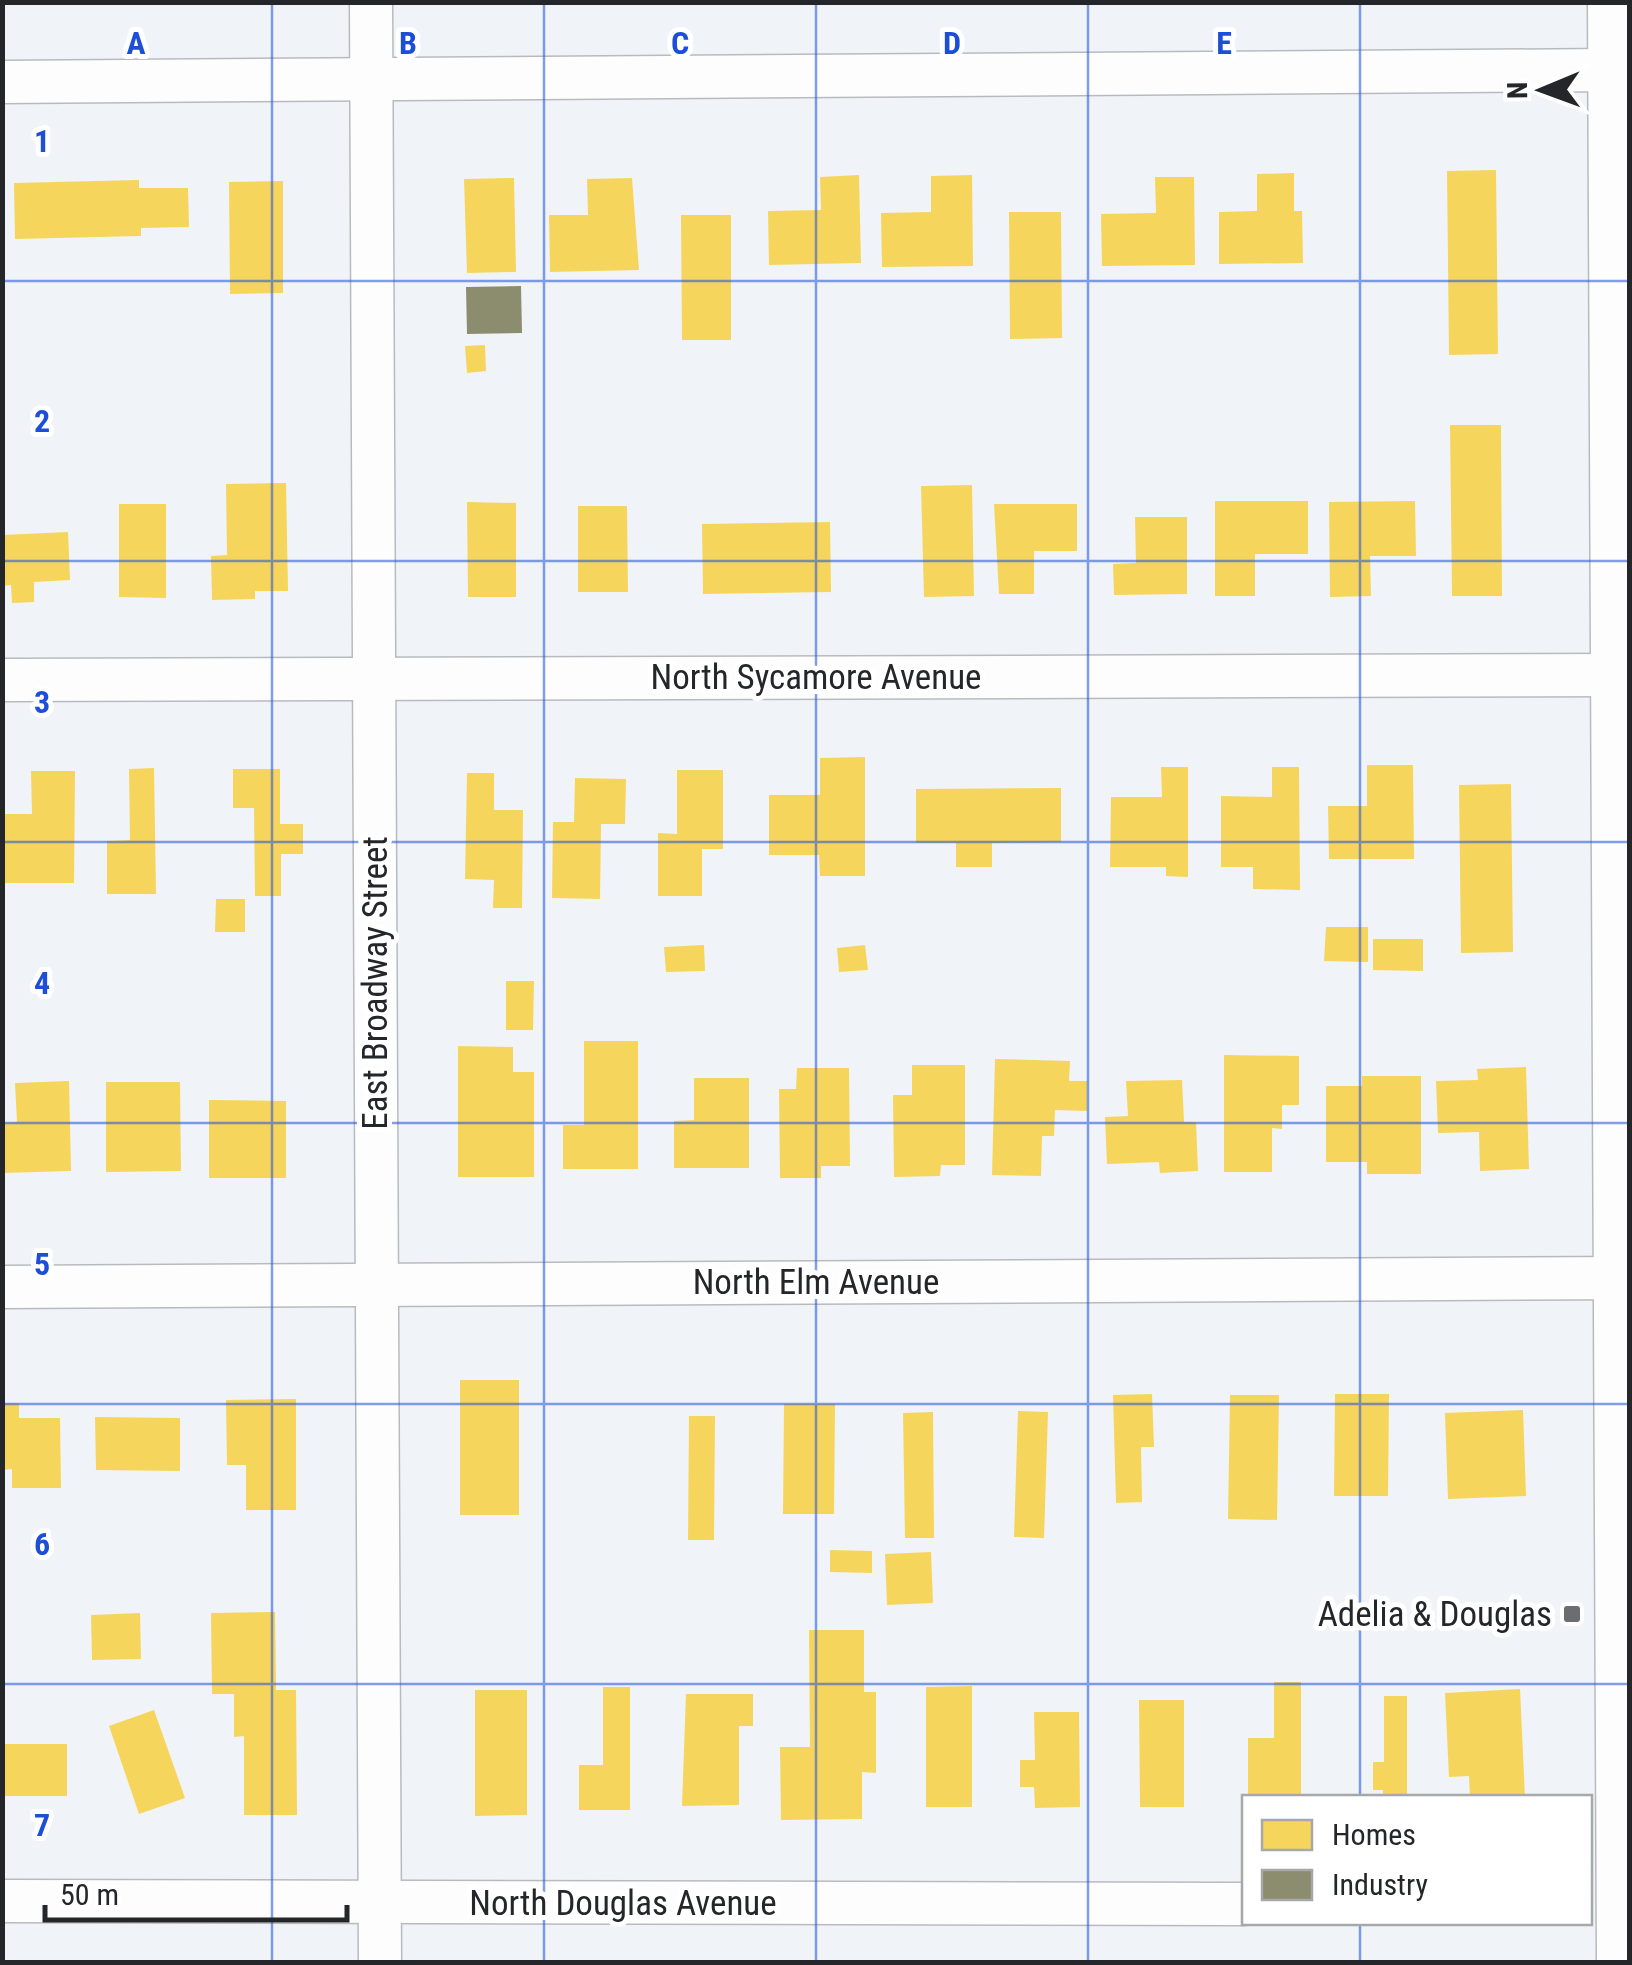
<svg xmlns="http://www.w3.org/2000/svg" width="1632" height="1965" font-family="'Roboto Condensed',sans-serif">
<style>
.homes{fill:#f6d55c}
.industry{fill:#8c8c6e}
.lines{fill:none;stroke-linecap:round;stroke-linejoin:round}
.minor-casing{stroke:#b8bbbe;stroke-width:45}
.minor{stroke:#fdfdfe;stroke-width:42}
.grid{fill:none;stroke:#1d4ed8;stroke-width:2.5;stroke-opacity:0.55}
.poi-dot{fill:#6b6e71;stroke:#fff;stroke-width:4}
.labels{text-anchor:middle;stroke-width:10;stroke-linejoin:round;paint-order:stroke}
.street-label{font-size:35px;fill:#242629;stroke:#fff}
.poi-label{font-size:35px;fill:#242629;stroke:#fff;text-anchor:end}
.grid-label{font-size:32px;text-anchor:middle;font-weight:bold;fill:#1d4ed8;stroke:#fff;stroke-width:10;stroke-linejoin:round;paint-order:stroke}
</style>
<rect width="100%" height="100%" fill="#f0f4f8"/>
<g class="homes">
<path d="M1496,170l2,184 -49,1 -2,-184z"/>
<path d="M1294,173v38h8l1,52 -84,1v-52l38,-1v-37z"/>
<path d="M859,175l2,88 -92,2 -1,-54 53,-1 -1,-33z"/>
<path d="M972,175l1,91 -91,1 -1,-54 50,-1v-36z"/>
<path d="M1155,177h39l1,88 -93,1 -1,-52 55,-1z"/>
<path d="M514,178l2,94 -49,1 -3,-94z"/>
<path d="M632,178l7,92 -89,2 -1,-57h39l-1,-36z"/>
<path d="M139,180v8h49l1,39 -48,1v8l-126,3 -1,-56z"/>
<path d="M283,181v112l-53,1 -1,-112z"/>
<path d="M1009,212h52l1,126 -52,1z"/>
<path d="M681,215h50v125h-49z"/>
<path d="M485,345l1,26 -19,2 -2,-27z"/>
<path d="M1450,425h51l1,171h-50z"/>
<path d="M286,483l2,108h-33v8l-43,1 -1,-44 16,-1 -1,-71z"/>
<path d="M972,485l2,111 -50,1 -3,-111z"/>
<path d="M1215,501h93v53h-53v42h-40z"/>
<path d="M1415,501l1,55h-46l1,40 -41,1 -1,-95z"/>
<path d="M467,502l49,1v94h-48z"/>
<path d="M119,504h47v94l-47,-1z"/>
<path d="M994,504h83v47h-43v43h-35z"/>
<path d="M578,506h49l1,86h-50z"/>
<path d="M1135,517h52v77l-73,1 -1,-31 23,-1z"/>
<path d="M830,522l1,70 -128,2 -1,-70z"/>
<path d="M68,532l2,48 -36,2v20l-22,1 -1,-18 -9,1v-51z"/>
<path d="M865,757v119h-45l-1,-21h-50v-60h51v-37z"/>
<path d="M1367,765h46l1,94h-85l-1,-53h39z"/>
<path d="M1161,767h27v110l-22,-1v-9h-56l1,-70h51z"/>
<path d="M1272,767h27l1,123 -47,-1v-22h-32v-71l51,1z"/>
<path d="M154,768l2,126h-49v-53l23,-1 -1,-71z"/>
<path d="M233,769h47v55h23v30h-22v42h-26l-1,-88h-21z"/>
<path d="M677,770h46v79h-21v47h-44v-63l19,1z"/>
<path d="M31,771h44l-1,112h-72v-69h30z"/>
<path d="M467,773h27v37h29l-1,98h-29l1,-28 -29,-1z"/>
<path d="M575,778l51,1 -1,45h-24l-1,75 -48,-1 1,-76h21z"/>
<path d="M1511,784l2,168 -52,1 -2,-168z"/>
<path d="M1061,788v54l-69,1v24h-36v-24h-40v-54z"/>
<path d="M216,899h29v33h-30z"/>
<path d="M1326,927h42v35l-44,-1z"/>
<path d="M1373,939h50v32l-50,-1z"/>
<path d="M704,945l1,26 -39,1 -2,-25z"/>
<path d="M865,945l3,25 -29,2 -2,-24z"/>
<path d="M506,981h28l-1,49h-27z"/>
<path d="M584,1041h54v128h-75v-44h21z"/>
<path d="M458,1046l55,1v25h21v105h-76z"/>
<path d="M1224,1055l75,1v49h-17v24l-10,-1v44h-48z"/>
<path d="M995,1059l75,2 -1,20h18v30l-32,-1 -1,26h-12l-1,40 -49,-1z"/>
<path d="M912,1065h53v100h-24l-1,11 -46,1 -1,-82h19z"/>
<path d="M1526,1067l3,102 -49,2 -1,-39 -41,1 -2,-52 42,-1 -1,-11z"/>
<path d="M797,1068h52l1,98h-29v12h-41l-1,-89h17z"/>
<path d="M1362,1076h59v98h-54v-12h-41v-76h36z"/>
<path d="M694,1078h55v90h-75v-47l20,-1z"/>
<path d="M1182,1080l2,42h12l2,49 -38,2 -1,-11 -52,2 -2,-47 23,-1 -2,-35z"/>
<path d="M69,1081l2,90 -69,2v-50l15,-1 -2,-39z"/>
<path d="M106,1082h74l1,89 -75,1z"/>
<path d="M209,1100l77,1v77h-77z"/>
<rect x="460" y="1380" width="59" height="135"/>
<path d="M1152,1394l2,53h-13l1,55 -26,1 -3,-108z"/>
<path d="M1335,1394h54l-1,102h-54z"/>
<path d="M1230,1395h49l-2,125 -49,-1z"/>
<path d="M296,1399v111h-50v-45h-19l-1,-65z"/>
<path d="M2,1403h17v15h41l1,70h-49v-19l-10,1z"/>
<path d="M784,1404h51l-1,110h-51z"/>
<path d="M1523,1410l3,86 -78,3 -3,-86z"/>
<path d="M1018,1411l30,1 -4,126 -30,-1z"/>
<path d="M933,1412l1,126h-29l-2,-125z"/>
<path d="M689,1416h26l-1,124h-26z"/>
<path d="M95,1417l85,1v53l-84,-1z"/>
<path d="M830,1550l42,1v22l-42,-1z"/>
<path d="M931,1552l2,51 -46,2 -2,-51z"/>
<path d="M275,1612l1,78h20l1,125h-53v-79l-10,1v-43h-22l-1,-81z"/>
<path d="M140,1613l1,46 -49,1 -1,-45z"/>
<path d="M809,1630h55v62h12v81l-14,-1v47l-81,1 -1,-73h30z"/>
<path d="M1274,1682h27v116h-53v-60h26z"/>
<path d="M972,1686v121h-46v-120z"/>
<path d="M603,1687h27v123h-51v-45h24z"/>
<path d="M1520,1689l5,109h-55l-1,-22 -20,1 -4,-84z"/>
<path d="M475,1690h52v125l-52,1z"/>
<path d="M686,1694h67v32h-14v79l-57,1z"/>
<path d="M1384,1696h23v102h-24v-8h-10v-28h11z"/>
<path d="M1139,1700h45v107h-44z"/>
<path d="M154,1710l31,88 -46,16 -30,-88z"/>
<path d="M1034,1712h45l1,95 -45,1 -1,-21h-14v-27h15z"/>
<rect x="2" y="1744" width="65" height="52"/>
</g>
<path class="industry" d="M521,286l1,47 -55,1 -1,-47z"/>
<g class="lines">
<g class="minor-casing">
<g id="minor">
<path d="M371,2l9,1960"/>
<path d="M1609,2l9,1960"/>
<path d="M2,82l1607,-12"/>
<path d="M2,680l1628,-5"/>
<path d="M2,1287l1628,-9"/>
<path d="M2,1901l1242,3"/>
</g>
</g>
<use href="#minor" class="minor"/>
</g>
<path class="grid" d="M272,2v1960M544,2v1960M816,2v1960M1088,2v1960M1360,2v1796M2,281h1628M2,561h1628M2,842h1628M2,1123h1628M2,1404h1628M2,1684h1628M1360,1922v40"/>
<rect class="poi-dot" x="1562" y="1604" width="20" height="20" rx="5"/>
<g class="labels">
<g class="street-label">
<text x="816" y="689">North Sycamore Avenue</text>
<text transform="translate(375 983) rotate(-90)" y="12">East Broadway Street</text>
<text x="816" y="1294">North Elm Avenue</text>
<text x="623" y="1915">North Douglas Avenue</text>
</g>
<g class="poi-label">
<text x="1552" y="1626">Adelia &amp; Douglas</text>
</g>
</g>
<g class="grid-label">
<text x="136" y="54">A</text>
<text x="408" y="54">B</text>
<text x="680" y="54">C</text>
<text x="952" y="54">D</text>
<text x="1224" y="54">E</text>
<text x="42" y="152">1</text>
<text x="42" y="432">2</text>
<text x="42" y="713">3</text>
<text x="42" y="994">4</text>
<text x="42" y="1275">5</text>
<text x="42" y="1555">6</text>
<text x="42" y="1836">7</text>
</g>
<rect width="1632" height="1965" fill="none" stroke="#242629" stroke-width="10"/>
<rect x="1242" y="1795" width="350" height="130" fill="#ffffff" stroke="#a7a8a9" stroke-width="2.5"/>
<rect x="1262" y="1820" width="50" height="30" fill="#f6d55c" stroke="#a7a8a9" stroke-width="2.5"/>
<text x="1332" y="1845" font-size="30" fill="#242629">Homes</text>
<rect x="1262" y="1870" width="50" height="30" fill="#8c8c6e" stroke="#a7a8a9" stroke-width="2.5"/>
<text x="1332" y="1895" font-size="30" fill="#242629">Industry</text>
<g transform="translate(1542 90) rotate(269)" stroke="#ffffff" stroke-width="8" paint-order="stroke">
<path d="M0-8L18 38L0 25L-18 38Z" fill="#242629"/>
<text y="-15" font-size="28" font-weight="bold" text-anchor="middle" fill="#242629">N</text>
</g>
<path d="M45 1905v15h302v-15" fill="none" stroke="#242629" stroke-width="5"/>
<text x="60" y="1905" font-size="30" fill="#242629" stroke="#ffffff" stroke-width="8" paint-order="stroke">50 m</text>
</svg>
